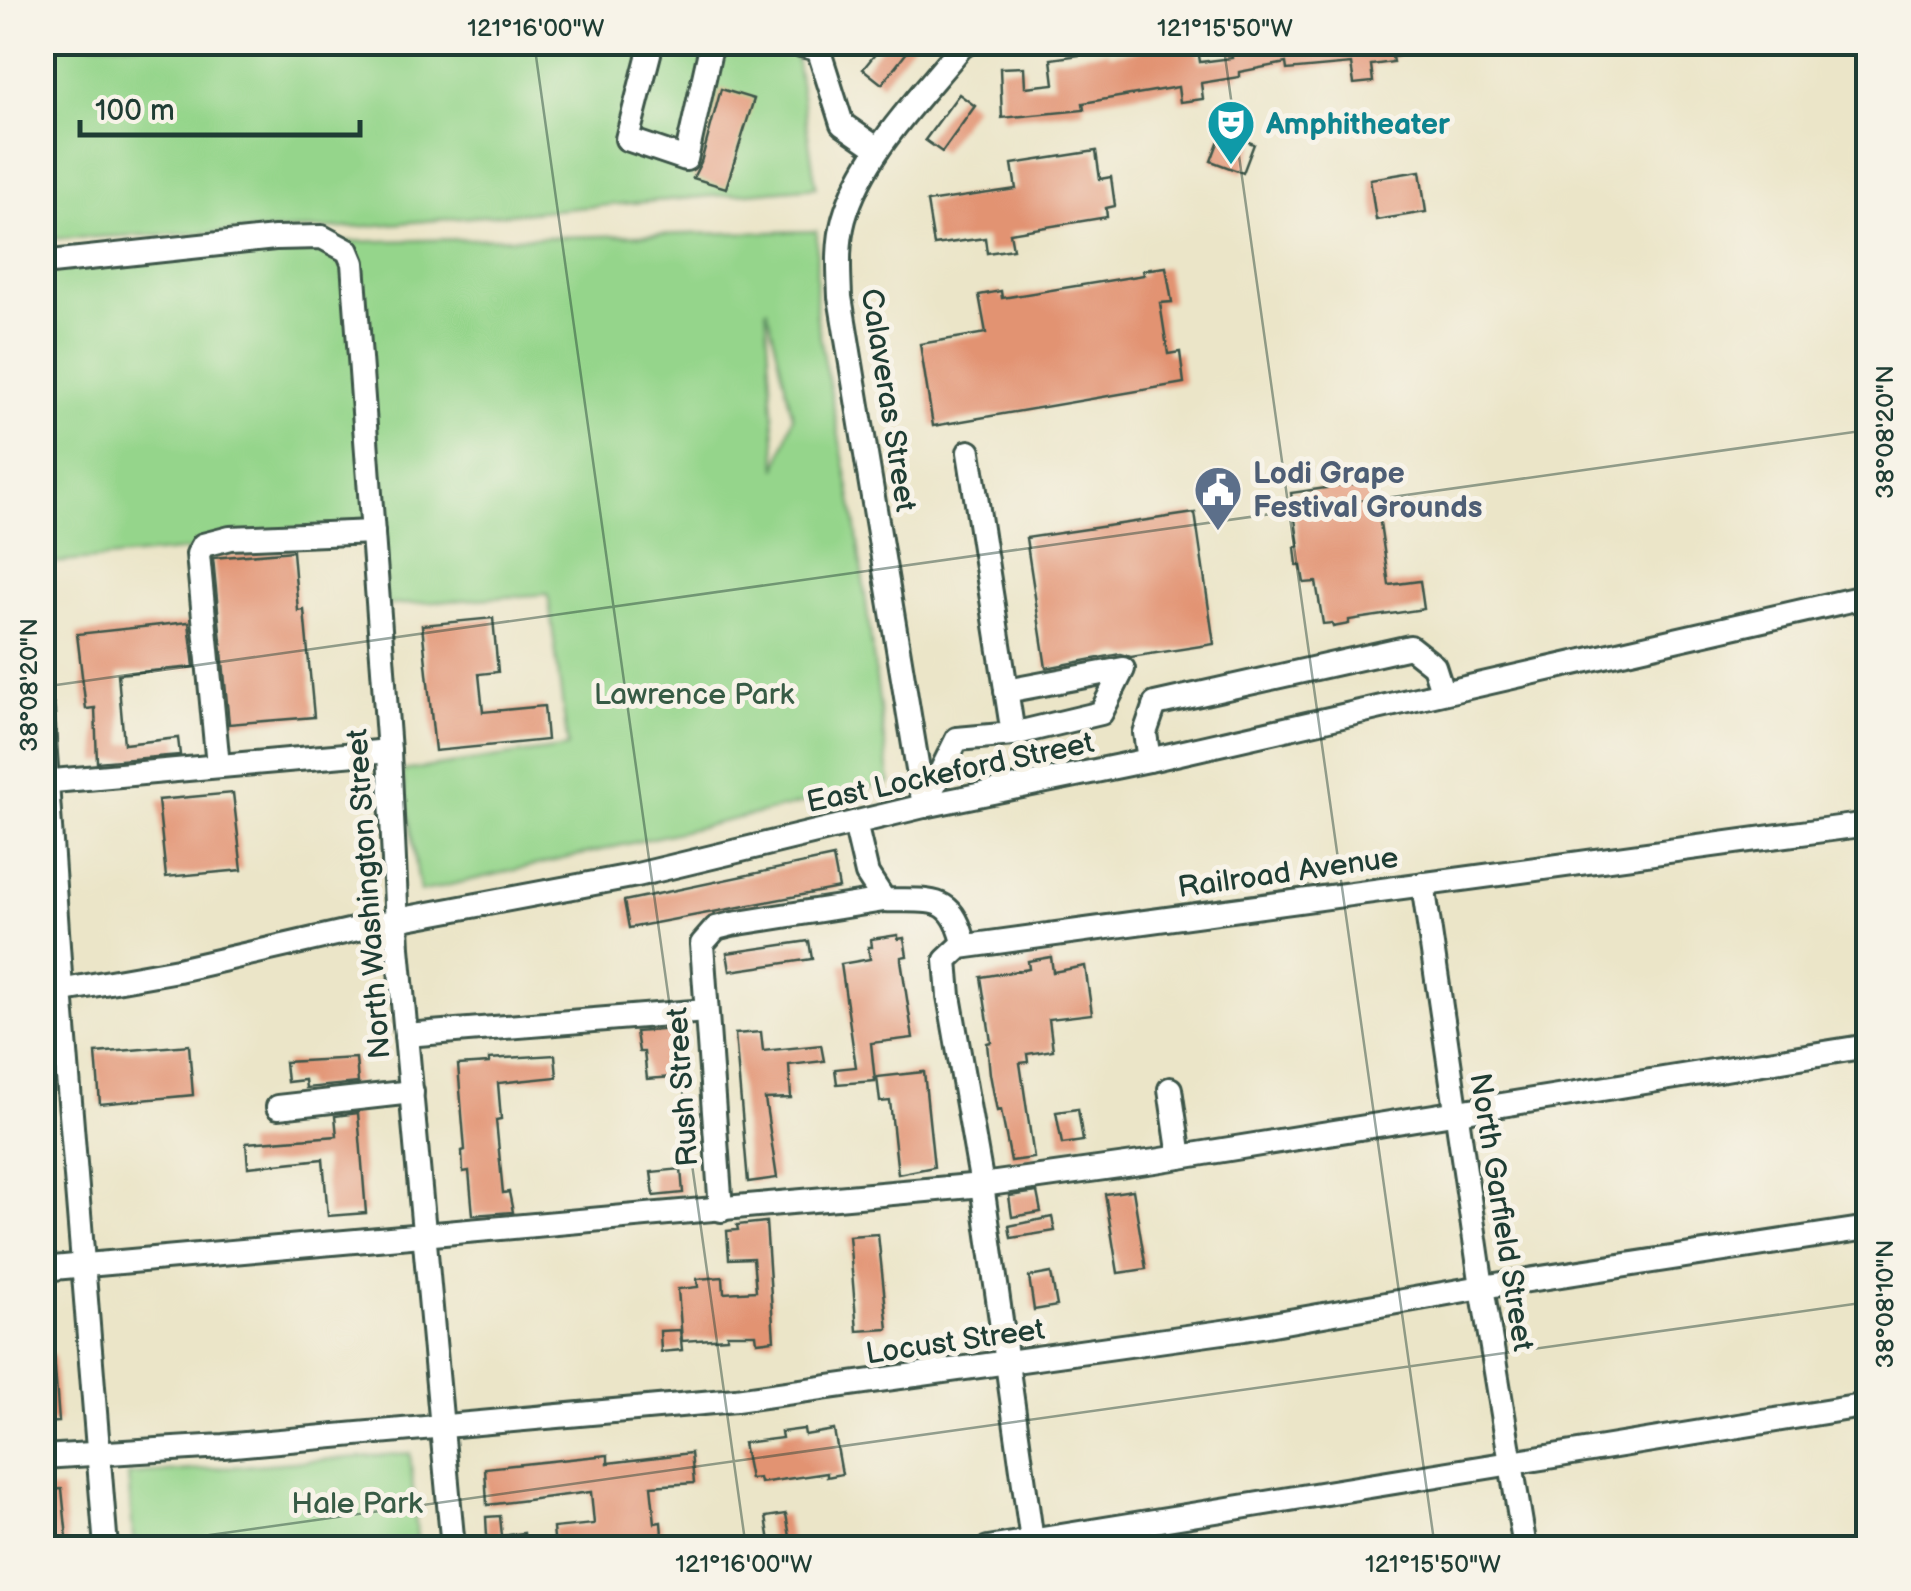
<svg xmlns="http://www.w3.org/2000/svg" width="1911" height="1591" font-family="'Balsamiq Sans',sans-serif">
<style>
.green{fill:#95d58b;stroke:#5a8960;stroke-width:2.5;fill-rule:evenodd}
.building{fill:#e29372}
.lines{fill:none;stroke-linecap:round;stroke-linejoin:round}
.minor-casing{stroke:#3e564a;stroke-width:28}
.minor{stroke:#fff;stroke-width:22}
.ticks{fill:none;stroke:#1f3d34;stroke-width:2.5;stroke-opacity:0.45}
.labels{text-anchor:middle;stroke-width:10;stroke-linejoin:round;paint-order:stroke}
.culture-label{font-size:30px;font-weight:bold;fill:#0d838f;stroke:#f7f3e8;text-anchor:start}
.street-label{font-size:30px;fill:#1f3d34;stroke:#f7f3e8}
.service-label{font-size:30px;font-weight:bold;fill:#4e5e75;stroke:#f7f3e8;text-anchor:start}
.park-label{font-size:30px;fill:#375b45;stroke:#f7f3e8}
.neatline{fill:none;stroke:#1f3d34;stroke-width:4}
.ticks-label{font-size:25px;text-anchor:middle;fill:#1f3d34}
</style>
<rect width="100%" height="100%" fill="#f7f3e8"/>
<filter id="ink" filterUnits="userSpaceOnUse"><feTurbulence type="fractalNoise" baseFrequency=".01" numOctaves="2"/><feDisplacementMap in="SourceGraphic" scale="20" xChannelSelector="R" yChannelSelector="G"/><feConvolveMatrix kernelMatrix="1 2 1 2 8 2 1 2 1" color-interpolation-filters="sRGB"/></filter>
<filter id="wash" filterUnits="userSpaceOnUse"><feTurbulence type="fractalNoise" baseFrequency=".0048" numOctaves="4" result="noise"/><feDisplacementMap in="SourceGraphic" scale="40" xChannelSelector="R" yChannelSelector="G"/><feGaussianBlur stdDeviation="2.25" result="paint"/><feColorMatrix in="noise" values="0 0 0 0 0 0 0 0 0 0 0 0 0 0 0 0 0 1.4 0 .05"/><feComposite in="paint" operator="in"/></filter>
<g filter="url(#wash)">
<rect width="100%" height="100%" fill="#ebe5c8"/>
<g class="green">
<path d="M42,43h752l22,144 -471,41 -302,11z"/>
<path d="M817,231l-1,84 39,205 35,263 -470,109 -18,-121 166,-24 -20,-153 -170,12 -9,-73 -326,31 -1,-300 294,-22zM767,309l26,108 -16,52 -11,-159z"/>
<path d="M410,1453l8,95h-284l-6,-73z"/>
</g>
<g id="blocks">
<g class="building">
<path d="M885,42h30l-33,42 -19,-15z"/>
<path d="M1167,42h30l3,20 32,-4 -2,-16h198l1,9 -37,6 1,5 -22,3 2,17 -19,2 -3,-20 -64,6 -1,-7 -47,9v5l-38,6 2,16 -23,3 -2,-15 -95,16 1,7 -82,8 -2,-50 24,-1 1,20 29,-3 -3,-25 57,-8 1,4 32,-5v-4z"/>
<path d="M721,89l33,10 -28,89 -33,-10 8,-16z"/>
<path d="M959,94l16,12 -33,46 -17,-12z"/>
<path d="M1222,132l32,12 -11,29 -32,-12z"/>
<path d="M1096,151l4,28 11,-2 4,29 -9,2 1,9 -97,16 3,16 -26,4 -2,-15 -51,7 -7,-43 89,-13 -4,-25z"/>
<path d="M1420,171l6,41 -50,8 -6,-41z"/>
<path d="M1166,267l6,35 -12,1 8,51 12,-2 4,31 -251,43 -13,-82 66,-11 -7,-38 22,-4 1,7 142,-23 -1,-5z"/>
<path d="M1374,481l15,104 31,-4 4,28 -75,11v4l-16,3 -1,-4 -9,1 -7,-42 -12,1 -3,-18h-4l-2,-18 4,-1 -8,-53z"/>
<path d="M1195,513l19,131 -83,13 -11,-3 -74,14 -20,-130z"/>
<path d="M293,551l5,60 6,-1 10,107 -85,7 -16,-166z"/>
<path d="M493,618l5,54 -19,2 4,38 61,-6 3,34 -112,11 -13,-126z"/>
<path d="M189,622l5,45 -76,7 6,70 54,-6 2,17 -83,7 -2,-54 -9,1 -9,-75z"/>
<path d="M233,793l9,77 -76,7 -8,-77z"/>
<path d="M833,857l6,31 -210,40 -5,-27z"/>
<path d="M898,935v4l6,-1 3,18 -6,1v3l12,78 -42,5 4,38 -38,3 -2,-15 21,-2 -15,-103 29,-5 -2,-12h4l-1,-8z"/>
<path d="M809,941l3,18 -82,12 -3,-18z"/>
<path d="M1051,957l2,15 32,-6 7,48 -43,5 4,31 -26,4 1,8 -8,1 14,95 -23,3 -10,-51 -4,1 -7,-37 -3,-31 4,-1 -10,-65 48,-8 -1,-8z"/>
<path d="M674,1029l4,20 -7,1 2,27 -26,2 -3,-27h-5l-3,-20z"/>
<path d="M761,1032l2,19 58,-6 3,16 -35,4 2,33 -26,1 12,79 -29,4 -13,-148z"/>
<path d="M189,1045l4,50 -93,9 -4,-51z"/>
<path d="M555,1055l2,22 -59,6 3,36 -5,1 7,73 6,-1 4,20 -40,3 -4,-44 -6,1 -1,-21 3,-1 -7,-85 31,-2v-4z"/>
<path d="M356,1058l2,25 -52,5 -1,-8 -18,2 -2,-20z"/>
<path d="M924,1072l10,95 -36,7 -8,-73 -10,1 -3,-25z"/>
<path d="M1078,1109l5,32 -21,3 -6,-32z"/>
<path d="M358,1113l8,100 -38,3 -5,-57 -75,8 -2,-24 91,-7 -2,-20z"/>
<path d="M681,1169l2,24 -29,3 -3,-24z"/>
<path d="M1133,1190l13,79 -28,4 -13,-79z"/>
<path d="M1037,1192l4,20 -29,5 -3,-21z"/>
<path d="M1052,1217l3,14 -44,7 -2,-12z"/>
<path d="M766,1222l8,118 -17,2 -1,-8h-29v4l-45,3 -4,-52 20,-2 -1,-8 26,-2 1,16 32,-2 -3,-33 -24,1 -2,-28 11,-1 -1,-5z"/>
<path d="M878,1234l10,95 -31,2 -8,-95z"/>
<path d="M1051,1273l6,33 -23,4 -5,-33z"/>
<path d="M680,1330l2,20 -21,2 -1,-21z"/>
<path d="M54,1355l5,67 -17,1v-67z"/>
<path d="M804,1429l1,6 29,-5 8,44 -15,3v-4l-67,10 -1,-5 -9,1 -7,-36 39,-5 -1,-6z"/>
<path d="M691,1453l3,30 -43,3 4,37 6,-1 2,26h-108l-2,-20 41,-4 -3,-32 -104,13 -2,-37 123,-13v8z"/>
<path d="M62,1489l6,59h-26v-58z"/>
<path d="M786,1514l6,34h-21l-5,-31z"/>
<path d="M500,1516l2,20 22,-3 2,15h-48l-1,-10 10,-1 -1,-20z"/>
</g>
</g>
</g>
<g filter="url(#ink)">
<use href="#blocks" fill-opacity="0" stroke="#3e564a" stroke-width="2.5"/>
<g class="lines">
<g class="minor-casing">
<g id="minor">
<path d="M652,42l-25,97 59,20 26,-117"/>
<path d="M789,42l28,7"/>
<path d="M816,42l26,82 36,25"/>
<path d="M42,263l233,-25 47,-1 26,14 5,12 36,488 9,197 55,600"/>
<path d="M1006,691l117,-22 -22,44 -88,21"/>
<path d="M42,709l19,281 45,558"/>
<path d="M1149,760l-4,-27 10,-29 255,-57 24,19 8,25"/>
<path d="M218,766l-20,-212 5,-9 27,-7 143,-6"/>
<path d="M42,782l347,-31"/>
<path d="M924,806l-84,-509c-1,-26 -3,-52 4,-78 19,-66 75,-120 117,-172l8,-5"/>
<path d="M924,806l33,-67 56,-5 -44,-282"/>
<path d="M855,823l12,51 17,26c49,2 68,-8 81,46"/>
<path d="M1423,884l59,403 43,261"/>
<path d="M42,994l136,-24 219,-50 240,-45 287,-69 225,-46 719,-164"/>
<path d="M406,1035l300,-24"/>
<path d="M1170,1089l10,68"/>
<path d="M278,1107l134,-15"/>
<path d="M721,1210l-19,-266 14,-16 16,-4 152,-24"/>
<path d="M42,1269l940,-84 173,-24 713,-115"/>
<path d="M42,1457l181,-11 513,-46 508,-71 238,-42 386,-59"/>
<path d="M988,1548l880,-143"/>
<path d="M1033,1548l-51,-363 -33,-189 -3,-36 14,-13 908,-123"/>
</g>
</g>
<use href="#minor" class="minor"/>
</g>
</g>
<path class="ticks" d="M534,42l212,1506M1223,42l212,1506M42,687l1826,-257M42,1446l15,102M117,1548l1751,-246"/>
<defs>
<g id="theatre-pin" transform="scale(2.5)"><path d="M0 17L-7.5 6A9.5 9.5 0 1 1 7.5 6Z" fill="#0f9aa8" stroke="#f7f3e8"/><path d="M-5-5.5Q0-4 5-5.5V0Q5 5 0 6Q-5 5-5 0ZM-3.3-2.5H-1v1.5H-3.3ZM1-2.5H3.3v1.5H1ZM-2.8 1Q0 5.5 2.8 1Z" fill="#fff"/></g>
<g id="civic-pin" transform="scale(2.5)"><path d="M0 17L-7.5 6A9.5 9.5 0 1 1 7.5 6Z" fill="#5c6f8a" stroke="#f7f3e8"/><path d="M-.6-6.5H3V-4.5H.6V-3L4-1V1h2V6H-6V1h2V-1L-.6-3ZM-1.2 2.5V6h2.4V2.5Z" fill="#fff"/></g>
</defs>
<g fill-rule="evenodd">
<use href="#theatre-pin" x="1231" y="124"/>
<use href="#civic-pin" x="1218" y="490"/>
</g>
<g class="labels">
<g class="culture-label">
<text x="1266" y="134">Amphitheater</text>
</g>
<g class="street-label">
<text transform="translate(889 400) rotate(81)" y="10">Calaveras Street</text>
<text transform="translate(950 772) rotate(-12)" y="10">East Lockeford Street</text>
<text transform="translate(1288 872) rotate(-8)" y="10">Railroad Avenue</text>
<text transform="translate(368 894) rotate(-94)" y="10">North Washington Street</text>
<text transform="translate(682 1087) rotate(-94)" y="10">Rush Street</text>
<text transform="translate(1502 1212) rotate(81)" y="10">North Garfield Street</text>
<text transform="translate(955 1341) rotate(-8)" y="10">Locust Street</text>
</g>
<g class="service-label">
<text x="1253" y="483">Lodi Grape<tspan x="1253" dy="34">Festival Grounds</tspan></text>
</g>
<g class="park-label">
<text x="694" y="704">Lawrence Park</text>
<text x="357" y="1513">Hale Park</text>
</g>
</g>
<rect width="1911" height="1591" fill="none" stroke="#f7f3e8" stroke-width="110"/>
<path d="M80 120v15h280v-15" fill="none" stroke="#1f3d34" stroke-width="5"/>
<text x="95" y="120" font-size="30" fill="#1f3d34" stroke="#f7f3e8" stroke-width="8" paint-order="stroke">100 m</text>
<rect x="55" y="55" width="1801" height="1481" class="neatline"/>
<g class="ticks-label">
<text x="536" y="36">121°16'00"W</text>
<text x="1225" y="36">121°15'50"W</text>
<text transform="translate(1884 432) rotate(-90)" y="9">38°08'20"N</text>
<text transform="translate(28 685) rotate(-90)" y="9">38°08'20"N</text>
<text transform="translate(1884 1304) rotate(-90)" y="9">38°08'10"N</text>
<text x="744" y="1572">121°16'00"W</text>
<text x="1433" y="1572">121°15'50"W</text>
</g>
</svg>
